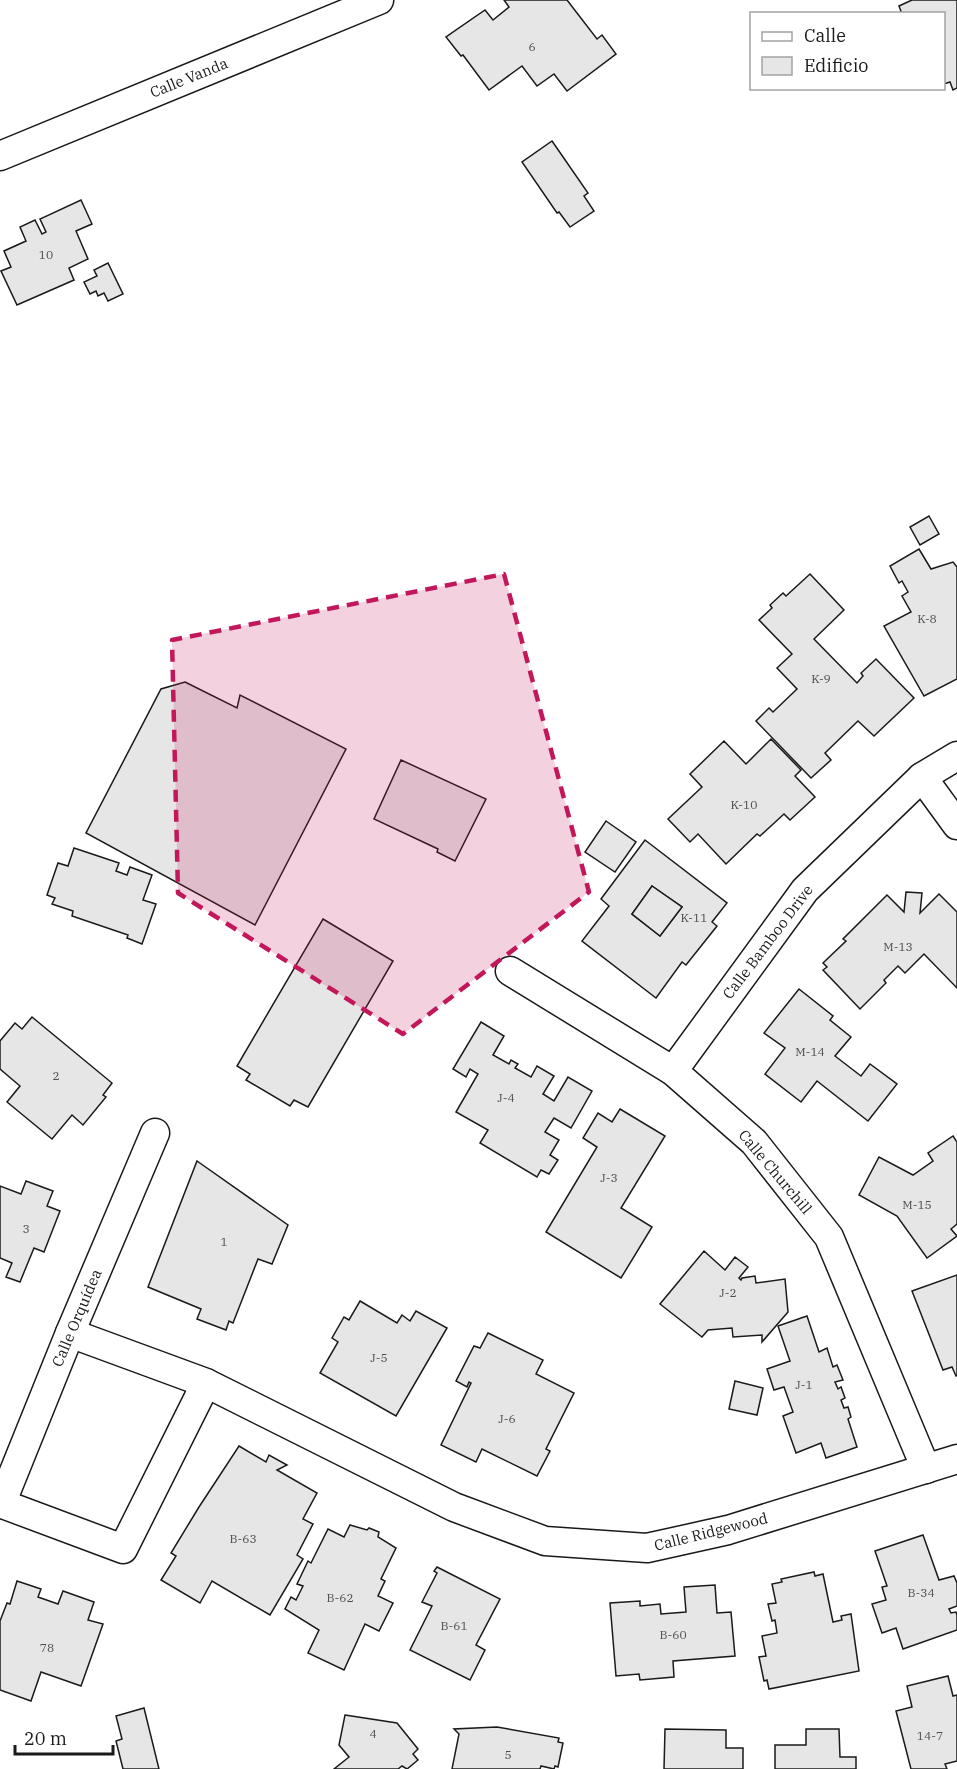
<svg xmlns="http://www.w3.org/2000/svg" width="957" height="1769" font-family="'IBM Plex Serif',serif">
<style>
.building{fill:#e6e6e6;stroke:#1a1a1a;stroke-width:1.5;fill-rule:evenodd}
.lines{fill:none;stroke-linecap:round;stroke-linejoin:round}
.minor-casing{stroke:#1a1a1a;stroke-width:31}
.minor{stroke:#fff;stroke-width:28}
.marked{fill:#c2185b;fill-opacity:0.2;stroke:#c2185b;stroke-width:4.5;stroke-dasharray:12 8;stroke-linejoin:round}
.labels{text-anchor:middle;stroke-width:4.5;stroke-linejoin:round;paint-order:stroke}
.number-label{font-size:12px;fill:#4d4d4d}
.street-label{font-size:15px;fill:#1a1a1a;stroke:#fff}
</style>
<rect width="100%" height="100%" fill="#fff"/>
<g class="building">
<path d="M504,0h63l30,39 5,-4 14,19 -49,37 -13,-17 -17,12 -15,-20 -33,24 -26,-35 -2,1 -15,-19 39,-27 8,10 16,-13z"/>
<path d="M912,0h45v88l-4,2 -3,-8 -6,2v-70h-42l-3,-8z"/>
<path d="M552,141l36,52 -4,3 10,15 -24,16 -11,-15 -2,1 -35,-51z"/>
<path d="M81,200l11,24 -16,7 12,28 -19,9 5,12 -57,25 -16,-34 10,-4 -7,-16 22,-10 -6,-14 15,-7 7,14 4,-2 -6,-13z"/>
<path d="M108,263l15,31 -15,7 -4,-8 -6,3 -2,-5 -6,3 -6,-12 13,-6 -3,-6z"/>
<path d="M929,516l10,18 -19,11 -10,-18z"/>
<path d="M919,549l12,20 22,-7 4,5v112l-33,17 -40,-70 27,-14 -9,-16 6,-4 -6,-11 -3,2 -9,-17z"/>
<path d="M810,574l34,36 -30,29 43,44 6,-7 -2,-3 15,-14 38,39 -40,38 -16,-15 -33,32 6,7 -20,18 -55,-57 13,-13 4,4 24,-23 -20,-21 15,-14 -33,-34 13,-12 -2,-3 13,-12 3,3z"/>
<path d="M185,682l52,26 3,-13 106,54 -91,176 -169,-92 75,-144z"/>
<path d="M771,739l30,31 -6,6 20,21 -25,23 -6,-6 -24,22 -3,-2 -31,30 -28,-30 -8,8 -22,-23 34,-32 -12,-13 34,-33 22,23z"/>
<path d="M401,760l85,39 -31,62 -18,-9 1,-3 -64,-30z"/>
<path d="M606,821l30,21 -21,30 -30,-20z"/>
<path d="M645,840l82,63 -15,19 5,4 -31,39 -4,-3 -26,36 -74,-57 27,-35 -8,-7zM652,886l30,21 -22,29 -28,-22z"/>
<path d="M74,848l45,15 -3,8 11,4 3,-8 22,8 -9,25 13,4 -14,40 -15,-6 1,-3 -56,-19 1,-5 -21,-7 3,-6 -8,-3 11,-32 10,3z"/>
<path d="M652,886l30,21 -22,29 -28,-22z"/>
<path d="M906,892l16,1 -2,20 19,-19 18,18v76l-33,-34 -19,19 -7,-7 -14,14 2,3 -26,26 -37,-39 4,-3 -4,-4 23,-22 -3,-2 44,-44 17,17z"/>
<path d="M323,919l70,42 -85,146 -14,-7 -4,6 -44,-26 4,-6 -13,-8z"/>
<path d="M799,989l34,27 -3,4 21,17 -16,19 26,20 9,-12 27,20 -29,37 -51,-40 -16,21 -36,-28 20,-26 -21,-15z"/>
<path d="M32,1017l80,66 -9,12 3,2 -23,28 -11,-10 -20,24 -45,-37 13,-16 -20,-17v-28l15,-18 7,6z"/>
<path d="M481,1022l23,14 -11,19 16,9 2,-4 7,4 -3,4 16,9 6,-11 17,10 -11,18 11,7 14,-24 24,14 -21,37 -17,-10 -9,14 14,8 -9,15 8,5 -9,14 -8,-4 -4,7 -57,-34 8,-13 -32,-18 22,-38 -8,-5 -4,8 -13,-8z"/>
<path d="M620,1109l45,27 -44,72 31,19 -31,51 -75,-46 51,-85 -14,-9 15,-25 14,9z"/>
<path d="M953,1136l4,6v82l-6,5 6,7 -30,22 -30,-42 -38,-21 20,-38 34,18 20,-14 -5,-8z"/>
<path d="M197,1161l91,64 -16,39 -14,-5 -25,64 -4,-2 -3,9 -29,-11 4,-10 -53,-22z"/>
<path d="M26,1181l27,10 -6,15 13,5 -16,41 -10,-4 -14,34 -14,-5 6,-14 -12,-5v-72l21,8z"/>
<path d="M704,1251l21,19 10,-13 13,10 -9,11 2,2 1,-2 13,-2 1,7 29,-4 3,33 -26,30v-7l-29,2 -1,-9 -24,2 -6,7 -42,-33z"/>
<path d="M957,1275v100l-1,1 -4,-9 -9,3 -31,-79z"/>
<path d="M360,1301l37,22 5,-8 8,6 6,-10 31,17 -51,88 -76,-43 18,-31 -6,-4 12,-21 5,3z"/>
<path d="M807,1316l12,36 8,-4 6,19 4,-2 6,15 -8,2 3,7 3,-2 4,11 -4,2 3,8 4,-1 3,10 -3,2 9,28 -31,11 -5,-15 -25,10 -13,-37 10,-4 -9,-25 -10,3 -7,-21 23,-8 -12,-35z"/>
<path d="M488,1333l55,27 -7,14 38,19 -28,56 4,2 -13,25 -55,-27 -6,13 -35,-17 30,-62 -2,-1 -2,5 -11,-6 18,-35 6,2z"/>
<path d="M735,1381l28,7 -6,27 -28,-6z"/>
<path d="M239,1446l27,16 3,-7 18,10 -10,5 40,23 -14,26 10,5 -16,31 6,4 -33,56 -58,-34 -12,22 -39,-23 15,-24 -5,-3 28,-46z"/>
<path d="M350,1525l17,5 2,-2 10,4 -1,5 18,11 -15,31 4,2 -7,15 15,7 -14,28 -14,-7 -21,46 -36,-17 11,-23 -34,-21 6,-12 5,3 7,-14 -6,-2 11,-23 3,2 17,-34 16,8z"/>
<path d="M923,1535l16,45 15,-4 3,7v23l-8,3 2,4 5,-1 1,3v15l-54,19 -7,-21 -14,5 -10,-29 14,-4 -4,-13 5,-1 -12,-35z"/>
<path d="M437,1567l63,32 -24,46 9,5 -15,30 -60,-30 22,-44 -10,-4 15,-29 -3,-2z"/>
<path d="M814,1572l1,4 8,-2 10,48 9,-2 -1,-4 10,-2 8,57 -90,18 -2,-9 -3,1 -5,-24 7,-1 -4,-20 15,-3 -2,-13 -3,1 -4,-17 8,-1 -4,-19 10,-2 -1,-3z"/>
<path d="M17,1581l24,8 -3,8 20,7 5,-13 31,11 -6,18 15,4 -22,62 -40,-14 -10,29 -31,-11v-69l7,-18 3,1z"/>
<path d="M715,1585l2,28 14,-1 4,44 -62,5 1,16 -34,3 -1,-6 -23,2 -6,-73 30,-2v5l20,-2 1,10 25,-2 -2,-25z"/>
<path d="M948,1676l5,20 4,-1v66l-12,3 2,5h-36l-15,-58 16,-4 -5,-21z"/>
<path d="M144,1708l15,61h-36l-7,-28 6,-2 -6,-23z"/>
<path d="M345,1715l52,8 21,26 -5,5 5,6 -11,9 -5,-3 -4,3h-64l15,-12 -10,-12z"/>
<path d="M497,1727l62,11 -1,4 5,1 -5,24 -3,-1 -1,3 -13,-3 -1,3h-88l7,-35 -5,-5z"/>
<path d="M665,1729l61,1v18h17v21h-79z"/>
<path d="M806,1729h33l1,28h16v12h-81v-24h31z"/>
</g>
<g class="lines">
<g class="minor-casing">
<g id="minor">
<path d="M0,156l379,-156"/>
<path d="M922,777l35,48"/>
<path d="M510,971l163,100 81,71 75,95 97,232"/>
<path d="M673,1071l132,-181 117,-113 35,-21"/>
<path d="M70,1333l136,50 248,124 91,34 102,7 81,-18 229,-71"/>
<path d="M0,1503l123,46 83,-166"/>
<path d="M1,1504l69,-171 85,-200"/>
</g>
</g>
<use href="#minor" class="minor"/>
</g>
<path class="marked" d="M504,574l85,318 -186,142 -225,-141 -6,-253z"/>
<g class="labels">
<g class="number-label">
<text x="532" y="51">6</text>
<text x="46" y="259">10</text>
<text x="927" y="623">K-8</text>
<text x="821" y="683">K-9</text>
<text x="744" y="809">K-10</text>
<text x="694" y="922">K-11</text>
<text x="898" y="951">M-13</text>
<text x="810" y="1056">M-14</text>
<text x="56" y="1080">2</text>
<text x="506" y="1102">J-4</text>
<text x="609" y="1182">J-3</text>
<text x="917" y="1209">M-15</text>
<text x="26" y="1233">3</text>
<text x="224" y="1246">1</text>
<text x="728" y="1297">J-2</text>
<text x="379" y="1362">J-5</text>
<text x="804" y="1389">J-1</text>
<text x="507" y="1423">J-6</text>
<text x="243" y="1543">B-63</text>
<text x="921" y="1597">B-34</text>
<text x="340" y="1602">B-62</text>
<text x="454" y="1630">B-61</text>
<text x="673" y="1639">B-60</text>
<text x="47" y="1652">78</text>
<text x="373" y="1738">4</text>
<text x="930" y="1740">14-7</text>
<text x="508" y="1759">5</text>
</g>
<g class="street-label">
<text transform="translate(189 78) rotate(-22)" y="5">Calle Vanda</text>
<text transform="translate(768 942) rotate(-53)" y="5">Calle Bamboo Drive</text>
<text transform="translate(775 1172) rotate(50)" y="5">Calle Churchill</text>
<text transform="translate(77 1318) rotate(-67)" y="5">Calle Orquídea</text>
<text transform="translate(711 1532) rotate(-14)" y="5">Calle Ridgewood</text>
</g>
</g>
<rect x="750" y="12" width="195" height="78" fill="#ffffff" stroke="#a3a3a3" stroke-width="1.5"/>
<rect x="762" y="32" width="30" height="9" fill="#ffffff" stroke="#a3a3a3" stroke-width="1.5"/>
<text x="804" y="42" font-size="18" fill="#1a1a1a">Calle</text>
<rect x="762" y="57" width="30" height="18" fill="#e6e6e6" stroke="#a3a3a3" stroke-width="1.5"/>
<text x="804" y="72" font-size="18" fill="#1a1a1a">Edificio</text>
<path d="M15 1745v9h98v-9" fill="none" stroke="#1a1a1a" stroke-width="3"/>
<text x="24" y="1745" font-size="18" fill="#1a1a1a" stroke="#ffffff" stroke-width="4.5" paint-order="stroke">20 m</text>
</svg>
